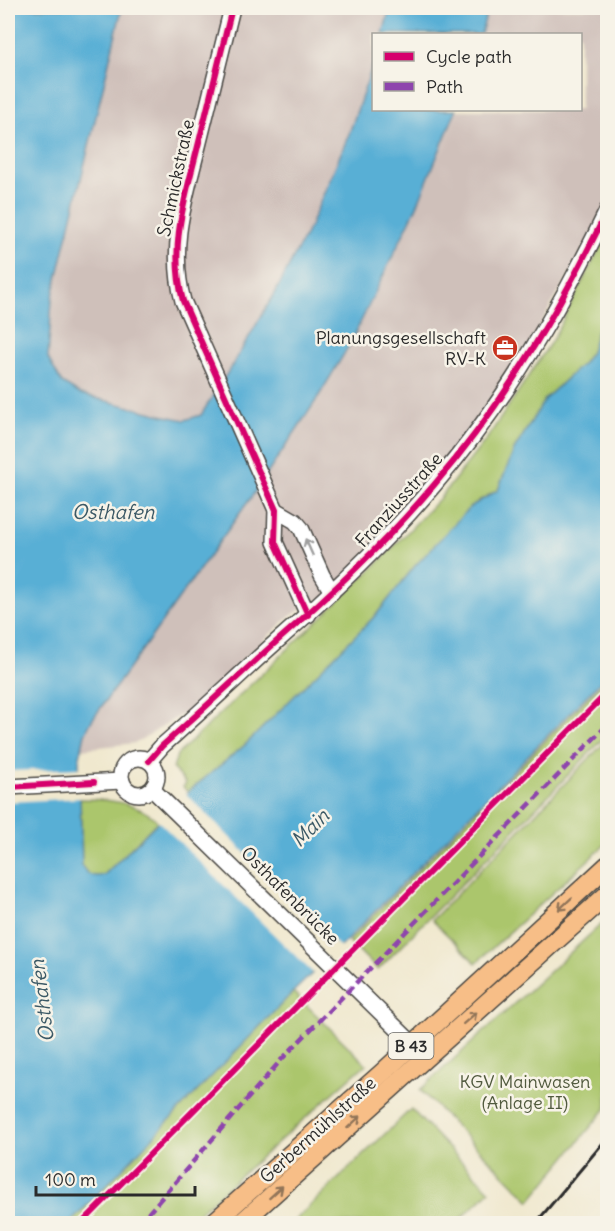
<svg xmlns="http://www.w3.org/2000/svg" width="615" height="1231" font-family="Delius,sans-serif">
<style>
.industrial{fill:#cfc0ba;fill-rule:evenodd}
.green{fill:#abc66c;stroke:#6b784c;stroke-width:1.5}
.water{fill:#59afd5;stroke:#426d80;stroke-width:1.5}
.pier{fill:#f0e8ce}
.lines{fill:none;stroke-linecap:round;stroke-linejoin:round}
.minor-casing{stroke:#494743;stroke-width:18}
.major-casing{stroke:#494743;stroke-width:21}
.minor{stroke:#fff;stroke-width:15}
.major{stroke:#f7be87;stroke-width:18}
.rail{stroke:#2b2b2b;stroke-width:3}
.quiet{stroke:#8e44ad;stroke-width:4.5;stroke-dasharray:9 4.5;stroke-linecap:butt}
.cycleway-casing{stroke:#f7f3e8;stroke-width:10}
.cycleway{stroke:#d6006c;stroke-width:6}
.oneway{stroke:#a0a0a0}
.oneway2{stroke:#917459}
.labels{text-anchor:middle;stroke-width:5;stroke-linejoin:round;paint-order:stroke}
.shield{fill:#f7f3e8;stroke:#686764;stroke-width:1.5}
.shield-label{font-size:16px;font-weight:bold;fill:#2b2b2b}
.street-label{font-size:18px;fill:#2b2b2b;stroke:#f7f3e8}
.poi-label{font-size:18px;fill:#2b2b2b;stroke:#f7f3e8;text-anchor:end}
.park-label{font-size:18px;fill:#515a3e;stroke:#f7f3e8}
.water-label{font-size:20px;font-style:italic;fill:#3b5966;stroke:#f7f3e8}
</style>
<rect width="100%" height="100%" fill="#f7f3e8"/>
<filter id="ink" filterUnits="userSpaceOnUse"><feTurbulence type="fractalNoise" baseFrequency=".0167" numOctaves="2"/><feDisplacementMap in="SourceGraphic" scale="12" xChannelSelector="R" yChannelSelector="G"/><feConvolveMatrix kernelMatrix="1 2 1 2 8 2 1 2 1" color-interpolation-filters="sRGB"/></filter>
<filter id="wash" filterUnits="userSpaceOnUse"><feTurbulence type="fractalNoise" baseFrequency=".008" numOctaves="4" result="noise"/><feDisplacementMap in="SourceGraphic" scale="24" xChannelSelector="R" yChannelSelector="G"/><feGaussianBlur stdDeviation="1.35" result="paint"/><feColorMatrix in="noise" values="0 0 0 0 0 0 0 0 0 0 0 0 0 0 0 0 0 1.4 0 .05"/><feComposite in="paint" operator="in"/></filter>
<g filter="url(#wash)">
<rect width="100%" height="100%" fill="#f0e8ce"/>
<path class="industrial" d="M8,8h600l-1,201 -119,206 -156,177 -42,24 -103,95 -51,32 -128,14zM374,34h206v76h-206z"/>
<g class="green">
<path d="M607,234v69l-5,11 -11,38 -8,11 -38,36 -31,51 -16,40 -20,11 -63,65 -39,49 -131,130 -57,47 -5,-5 3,-4 -13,-14 4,-14 202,-193 61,-64 48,-61 65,-98z"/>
<path d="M607,678v57l-229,235 -29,-29z"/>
<path d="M607,740v103l-131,120 -44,-43z"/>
<path d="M80,799c28,0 57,3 78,22l-54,54c-11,3 -17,0 -22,-9z"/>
<path d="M607,919v188l-77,94 -110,-111z"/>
<path d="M293,992l73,72 -179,159h-117z"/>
<path d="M411,1109l79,82 -34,32h-164z"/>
</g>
<g class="water">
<path d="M8,8h114l-70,292 -4,58 14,25 18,11 81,21 24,5 16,-5 35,-56 39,-66 35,-67 39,-92 24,-70 1,46h82l-39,96 -67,138 -33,55 -62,93 -163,228 -7,14 -6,27 3,105c5,9 11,12 22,9l84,-83 57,-47 131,-130 39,-49 55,-59 28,-17 16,-40 31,-51 38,-36 8,-11 11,-38 5,-11v372l-260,265 -54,52 -223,231h-62z"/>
<path d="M390,8h98l-7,26h-98z"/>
</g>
<g class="pier">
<path d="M82,768l1,30 -75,4v-31z"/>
<path d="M184,792l158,157 -27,26 -159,-156z"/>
</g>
</g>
<g filter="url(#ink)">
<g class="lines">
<g class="minor-casing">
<g id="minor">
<path d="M232,8c-11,44 -22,89 -33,134 -13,54 -31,103 -16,159l93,209 -1,32 33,73"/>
<path d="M276,510l19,11 6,7 21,47 10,17"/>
<circle cx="139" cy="776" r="18"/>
<path d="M149,761l13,-15c39,-34 76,-70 114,-104 56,-49 110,-100 158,-157 71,-82 127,-178 174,-276"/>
<path d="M8,787l114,-6"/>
<path d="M152,789l268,262"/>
</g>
</g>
<g class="major-casing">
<g id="major">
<path d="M212,1224l170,-151 226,-208"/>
<path d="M240,1224l368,-330"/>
</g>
</g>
<use href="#minor" class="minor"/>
<use href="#major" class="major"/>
<path class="rail" d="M535,1224l73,-87"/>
<path class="quiet" d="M139,1224l142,-164 327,-336"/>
<g class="cycleway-casing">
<g id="cycleway">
<path d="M232,8c-11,44 -22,89 -33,134 -13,54 -31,103 -16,159l93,209 -1,32 33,73"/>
<path d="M149,761l13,-15c39,-34 76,-70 114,-104 56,-49 110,-100 158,-157 71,-82 127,-178 174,-276"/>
<path d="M8,787l86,-5"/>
<path d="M81,1224l527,-532"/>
</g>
</g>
<use href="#cycleway" class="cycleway"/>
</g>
<defs><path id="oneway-shaft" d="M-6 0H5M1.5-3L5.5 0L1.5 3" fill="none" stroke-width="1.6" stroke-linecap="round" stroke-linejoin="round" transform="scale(1.5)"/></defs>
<use class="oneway" href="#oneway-shaft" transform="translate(309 547) rotate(-114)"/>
<g class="oneway2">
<use href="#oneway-shaft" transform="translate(565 904) rotate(137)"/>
<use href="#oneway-shaft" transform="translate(470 1018) rotate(-41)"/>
<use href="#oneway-shaft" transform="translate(354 1122) rotate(-42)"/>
<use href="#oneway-shaft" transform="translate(276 1192) rotate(-42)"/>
</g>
</g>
<defs>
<g id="office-disc" transform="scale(1.35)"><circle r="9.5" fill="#c8321e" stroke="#f7f3e8"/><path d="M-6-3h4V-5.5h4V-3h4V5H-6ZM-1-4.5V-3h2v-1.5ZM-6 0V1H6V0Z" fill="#fff"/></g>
</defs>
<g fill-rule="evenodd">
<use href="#office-disc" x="505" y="348"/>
</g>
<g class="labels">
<rect class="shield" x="388.5" y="1033" width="45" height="26" rx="4.5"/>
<g class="shield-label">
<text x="411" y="1052">B 43</text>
</g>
<g class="street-label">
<text transform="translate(176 178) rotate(-78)" y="6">Schmickstraße</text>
<text transform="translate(399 500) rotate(-48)" y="6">Franziusstraße</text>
<text transform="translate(290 896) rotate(45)" y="6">Osthafenbrücke</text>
<text transform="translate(318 1130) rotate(-42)" y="6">Gerbermühlstraße</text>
</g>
<g class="poi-label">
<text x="486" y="344">Planungsgesellschaft<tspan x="486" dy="21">RV-K</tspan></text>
</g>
<g class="park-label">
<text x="525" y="1088">KGV Mainwasen<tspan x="525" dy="21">(Anlage II)</tspan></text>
</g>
<g class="water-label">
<text x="113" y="519">Osthafen</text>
<text transform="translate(310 828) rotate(-45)" y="7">Main</text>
<text transform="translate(42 1001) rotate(-97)" y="7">Osthafen</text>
</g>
</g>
<rect width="615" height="1231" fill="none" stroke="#f7f3e8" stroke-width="30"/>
<rect x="372" y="33" width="210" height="78" fill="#f7f3e8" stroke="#a5a39c" stroke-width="1.5"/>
<rect x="384" y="52" width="30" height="9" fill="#d6006c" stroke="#a5a39c" stroke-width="1.5"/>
<text x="426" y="63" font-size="18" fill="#2b2b2b">Cycle path</text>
<rect x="384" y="82" width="30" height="9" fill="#8e44ad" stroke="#a5a39c" stroke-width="1.5"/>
<text x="426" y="93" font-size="18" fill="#2b2b2b">Path</text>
<path d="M36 1186v9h159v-9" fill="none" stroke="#2b2b2b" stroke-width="3"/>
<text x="45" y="1186" font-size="18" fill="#2b2b2b" stroke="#f7f3e8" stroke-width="4.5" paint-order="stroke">100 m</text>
</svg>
